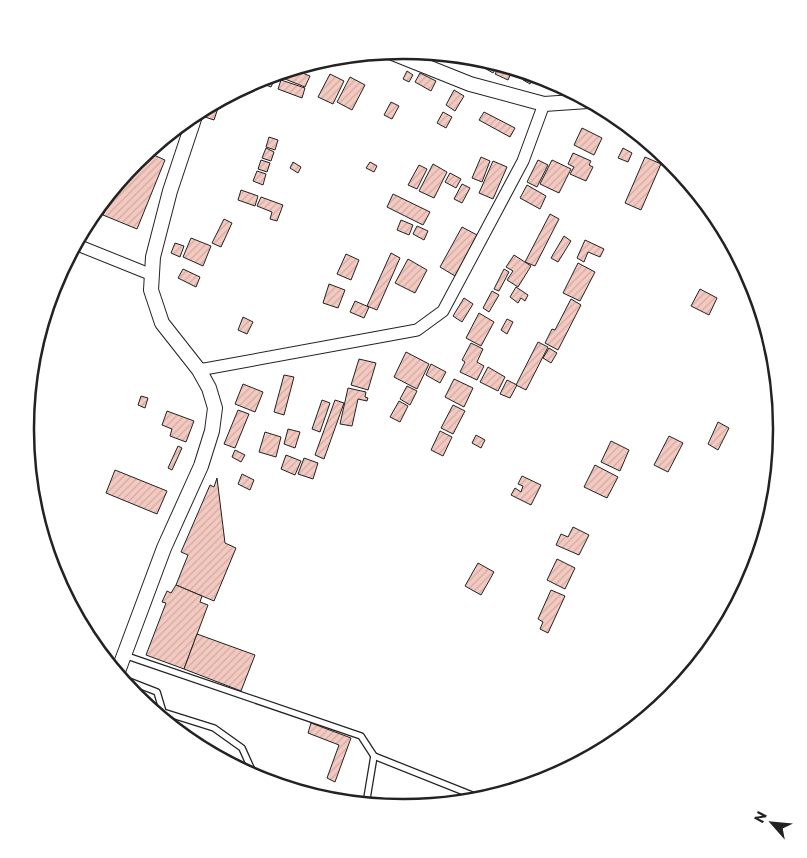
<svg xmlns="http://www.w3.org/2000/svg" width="807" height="858" font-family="Commissioner,sans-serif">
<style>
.building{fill:url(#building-hatch);stroke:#222}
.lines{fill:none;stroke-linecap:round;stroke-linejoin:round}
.service-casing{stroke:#222;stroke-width:8}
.minor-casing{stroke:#222;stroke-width:13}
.tertiary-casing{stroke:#222;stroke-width:16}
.service{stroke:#fff;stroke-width:5.5}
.minor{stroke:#fff;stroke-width:11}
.tertiary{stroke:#fff;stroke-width:14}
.rim{fill:none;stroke:#222;stroke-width:2.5}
</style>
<defs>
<pattern id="building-hatch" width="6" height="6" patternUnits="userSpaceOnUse" patternTransform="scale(1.25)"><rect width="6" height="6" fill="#f3c9c0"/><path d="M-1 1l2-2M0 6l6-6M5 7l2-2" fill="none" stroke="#d0aca5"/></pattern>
</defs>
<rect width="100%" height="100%" fill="#fff"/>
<g class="building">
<path d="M485,60l13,4 -5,9 -12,-7z"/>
<path d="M500,65l13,4 -5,11 -13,-6z"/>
<path d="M292,69l18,7 -5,11 -25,-10 2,-5z"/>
<path d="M407,71l6,4 -4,7 -6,-3z"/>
<path d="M420,73l16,8 -5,10 -16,-9z"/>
<path d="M527,73l8,2 -5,9 -7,-4z"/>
<path d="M277,74l-6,13 -13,-5 2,-3z"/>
<path d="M330,74l14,7 -11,23 -15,-7z"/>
<path d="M350,77l15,8 -13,25 -15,-8z"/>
<path d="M281,80l24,8 -3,10 -24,-9z"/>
<path d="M454,90l10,6 -9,15 -9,-6z"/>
<path d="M221,99l-7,21 -12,-4 2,-6 -2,-1z"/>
<path d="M391,102l8,4 -7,13 -8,-4z"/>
<path d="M443,112l9,5 -6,11 -9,-5z"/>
<path d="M484,112l31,16 -5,9 -31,-17z"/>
<path d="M582,128l20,10 -8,17 -20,-10z"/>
<path d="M269,137l9,3 -3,10 -9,-3z"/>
<path d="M266,148l8,4 -3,9 -9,-3z"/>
<path d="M623,148l9,5 -4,9 -10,-4z"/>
<path d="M147,152l18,8 -28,69 -34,-14 12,-28 21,-26z"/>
<path d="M573,153l18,8 -2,4 4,2 -7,14 -16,-7 4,-7 -6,-3z"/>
<path d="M481,157l9,4 -8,21 -10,-4z"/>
<path d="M645,157l16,7 -20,46 -16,-7z"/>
<path d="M261,160l9,3 -3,9 -9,-3z"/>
<path d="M538,160l10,5 -11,22 -10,-5z"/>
<path d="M552,160l19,9 -12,24 -19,-9z"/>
<path d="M493,161l14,6 -14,32 -14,-6z"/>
<path d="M293,162l8,5 -3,6 -8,-5z"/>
<path d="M370,162l7,4 -3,6 -8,-4z"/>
<path d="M433,164l14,8 -13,26 -15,-7z"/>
<path d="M419,165l8,4 -10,20 -9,-4z"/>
<path d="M257,171l9,3 -3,11 -10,-4z"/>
<path d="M450,173l11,6 -5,9 -11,-6z"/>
<path d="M462,184l8,4 -8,15 -8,-4z"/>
<path d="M527,185l19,11 -6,13 -20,-11z"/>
<path d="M241,190l17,6 -3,10 -17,-6z"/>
<path d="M393,194l37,18 -7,13 -36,-18z"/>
<path d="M261,197l22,8 -6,16 -7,-2 2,-7 -15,-6z"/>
<path d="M550,214l9,5 -24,47 -10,-4z"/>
<path d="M224,219l8,4 -11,24 -9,-4z"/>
<path d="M401,220l12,5 -4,10 -12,-5z"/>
<path d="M417,226l11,5 -4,9 -11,-6z"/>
<path d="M462,227l15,8 -22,41 -15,-9z"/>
<path d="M564,236l7,5 -13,21 -7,-4z"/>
<path d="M191,238l20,8 -8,20 -20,-9z"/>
<path d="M585,240l19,9 -4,8 -12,-5 -4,10 -7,-4z"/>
<path d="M175,243l9,3 -4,11 -9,-4z"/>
<path d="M391,253l9,5 -23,52 -10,-4z"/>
<path d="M346,254l13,6 -8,20 -14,-6z"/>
<path d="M514,255l17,11 -13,21 -11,-7 6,-9 -7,-4z"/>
<path d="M408,259l19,11 -12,23 -20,-10z"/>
<path d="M578,263l17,9 -15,29 -17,-8z"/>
<path d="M183,269l17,8 -4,10 -18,-9z"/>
<path d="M504,269l5,3 -10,19 -5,-2z"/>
<path d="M329,284l16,6 -7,18 -15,-5z"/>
<path d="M516,287l12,8 -3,6 -4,-3 -3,5 -8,-6z"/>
<path d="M700,289l17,9 -8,17 -18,-9z"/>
<path d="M492,291l7,4 -10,17 -6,-4z"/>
<path d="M464,298l9,6 -11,18 -9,-6z"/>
<path d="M571,299l10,6 -23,45 -13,-7 7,-14 3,1z"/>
<path d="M355,301l14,6 -5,11 -14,-6z"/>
<path d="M479,313l15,9 -13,24 -15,-8z"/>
<path d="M243,317l10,5 -6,12 -9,-4z"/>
<path d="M507,319l6,3 -6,12 -6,-4z"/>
<path d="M538,342l10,5 -22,43 -10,-5z"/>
<path d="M471,343l12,6 -6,13 7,4 -7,14 -17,-8 5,-10 -3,-2z"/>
<path d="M549,348l8,5 -6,10 -8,-5z"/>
<path d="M406,352l23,12 -12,25 -23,-12z"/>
<path d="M359,359l17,4 -8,27 -17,-5z"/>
<path d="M431,364l15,8 -6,11 -14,-8z"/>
<path d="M488,367l17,10 -7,14 -18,-9z"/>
<path d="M284,375l10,2 -10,38 -10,-3z"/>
<path d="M454,379l19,9 -9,19 -19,-10z"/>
<path d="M507,380l10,5 -7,13 -10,-4z"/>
<path d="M243,384l20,8 -8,20 -20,-8z"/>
<path d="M407,386l10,5 -7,14 -10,-6z"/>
<path d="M348,388l18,4 -1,5 3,1 -1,3 -9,-2 -6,27 -12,-2z"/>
<path d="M141,396l7,2 -3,10 -7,-3z"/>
<path d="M322,400l8,3 -10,29 -8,-3z"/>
<path d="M335,400l9,3 -20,56 -9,-4z"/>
<path d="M399,401l9,5 -8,16 -10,-5z"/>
<path d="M453,405l12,6 -12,23 -12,-6z"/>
<path d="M238,410l11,4 -14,34 -11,-4z"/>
<path d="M167,411l27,10 -8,21 -16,-6 2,-7 -10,-4z"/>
<path d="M718,422l11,6 -11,22 -10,-6z"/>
<path d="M288,429l12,3 -5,16 -11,-4z"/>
<path d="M440,431l12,6 -9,19 -12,-6z"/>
<path d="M265,432l16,5 -5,20 -17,-5z"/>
<path d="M476,435l9,5 -4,8 -9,-5z"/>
<path d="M669,436l14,7 -15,29 -14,-7z"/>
<path d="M611,441l18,9 -9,21 -19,-9z"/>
<path d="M178,446l4,2 -10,22 -4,-2z"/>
<path d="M235,450l10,5 -4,7 -9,-5z"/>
<path d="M286,455l15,6 -6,14 -14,-6z"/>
<path d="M304,458l14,5 -5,16 -15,-5z"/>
<path d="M595,465l23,12 -11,21 -23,-11z"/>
<path d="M115,470l52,21 -10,23 -51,-21z"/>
<path d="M242,474l12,6 -4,10 -12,-6z"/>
<path d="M522,476l19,9 -10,20 -20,-10 4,-7 6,4 2,-6 -5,-2z"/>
<path d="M217,478l8,65 11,5 -22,53 -38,-16 12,-30 -7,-3 29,-67 4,2z"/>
<path d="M573,527l16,8 -10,20 -23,-10 5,-11 7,3z"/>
<path d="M557,559l18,9 -10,21 -18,-9z"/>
<path d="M478,563l16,9 -13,23 -16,-9z"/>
<path d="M176,585l26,11 -2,6 8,3 -24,64 -38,-14 20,-52 -4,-1 5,-11 4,2z"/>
<path d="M551,590l14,6 -17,37 -8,-4 3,-7 -5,-3z"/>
<path d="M197,634l58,21 -14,36 -57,-22z"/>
<path d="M311,723l40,15 -16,44 -8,-4 12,-33 -31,-12z"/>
</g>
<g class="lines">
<g class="service-casing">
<g id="service">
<path d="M124,655l237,81 13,20 108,43"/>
<path d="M121,678l36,14 6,20 -2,5"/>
<path d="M163,712l51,16 28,20 13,29"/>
<path d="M366,804l8,-48"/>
</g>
</g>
<g class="minor-casing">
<g id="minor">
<path d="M75,244l77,31"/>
<path d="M199,370l218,-40 26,-19 80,-150 21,-57"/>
</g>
</g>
<g class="tertiary-casing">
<g id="tertiary">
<path d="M390,52l80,32 74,20 44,-3"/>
<path d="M117,674l47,-126 37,-82 11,-35 3,-23 -6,-20 -10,-18 -37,-47 -11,-33 2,-33 17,-66 26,-78"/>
</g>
</g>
<use href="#service" class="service"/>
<use href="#minor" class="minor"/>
<use href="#tertiary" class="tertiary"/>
</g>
<path d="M0 0H807V858H0ZM403 59H404A369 369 0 0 1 773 428V430A369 369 0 0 1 404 799H403A369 369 0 0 1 34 430V428A369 369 0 0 1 403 59Z" fill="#fff" fill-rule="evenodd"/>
<path class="rim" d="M403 59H404A369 369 0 0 1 773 428V430A369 369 0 0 1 404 799H403A369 369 0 0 1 34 430V428A369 369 0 0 1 403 59Z"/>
<g transform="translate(772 823) rotate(297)" stroke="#ffffff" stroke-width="4" paint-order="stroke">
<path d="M0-4L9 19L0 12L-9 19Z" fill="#222222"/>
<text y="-8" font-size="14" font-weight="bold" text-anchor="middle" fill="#222222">N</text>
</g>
</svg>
